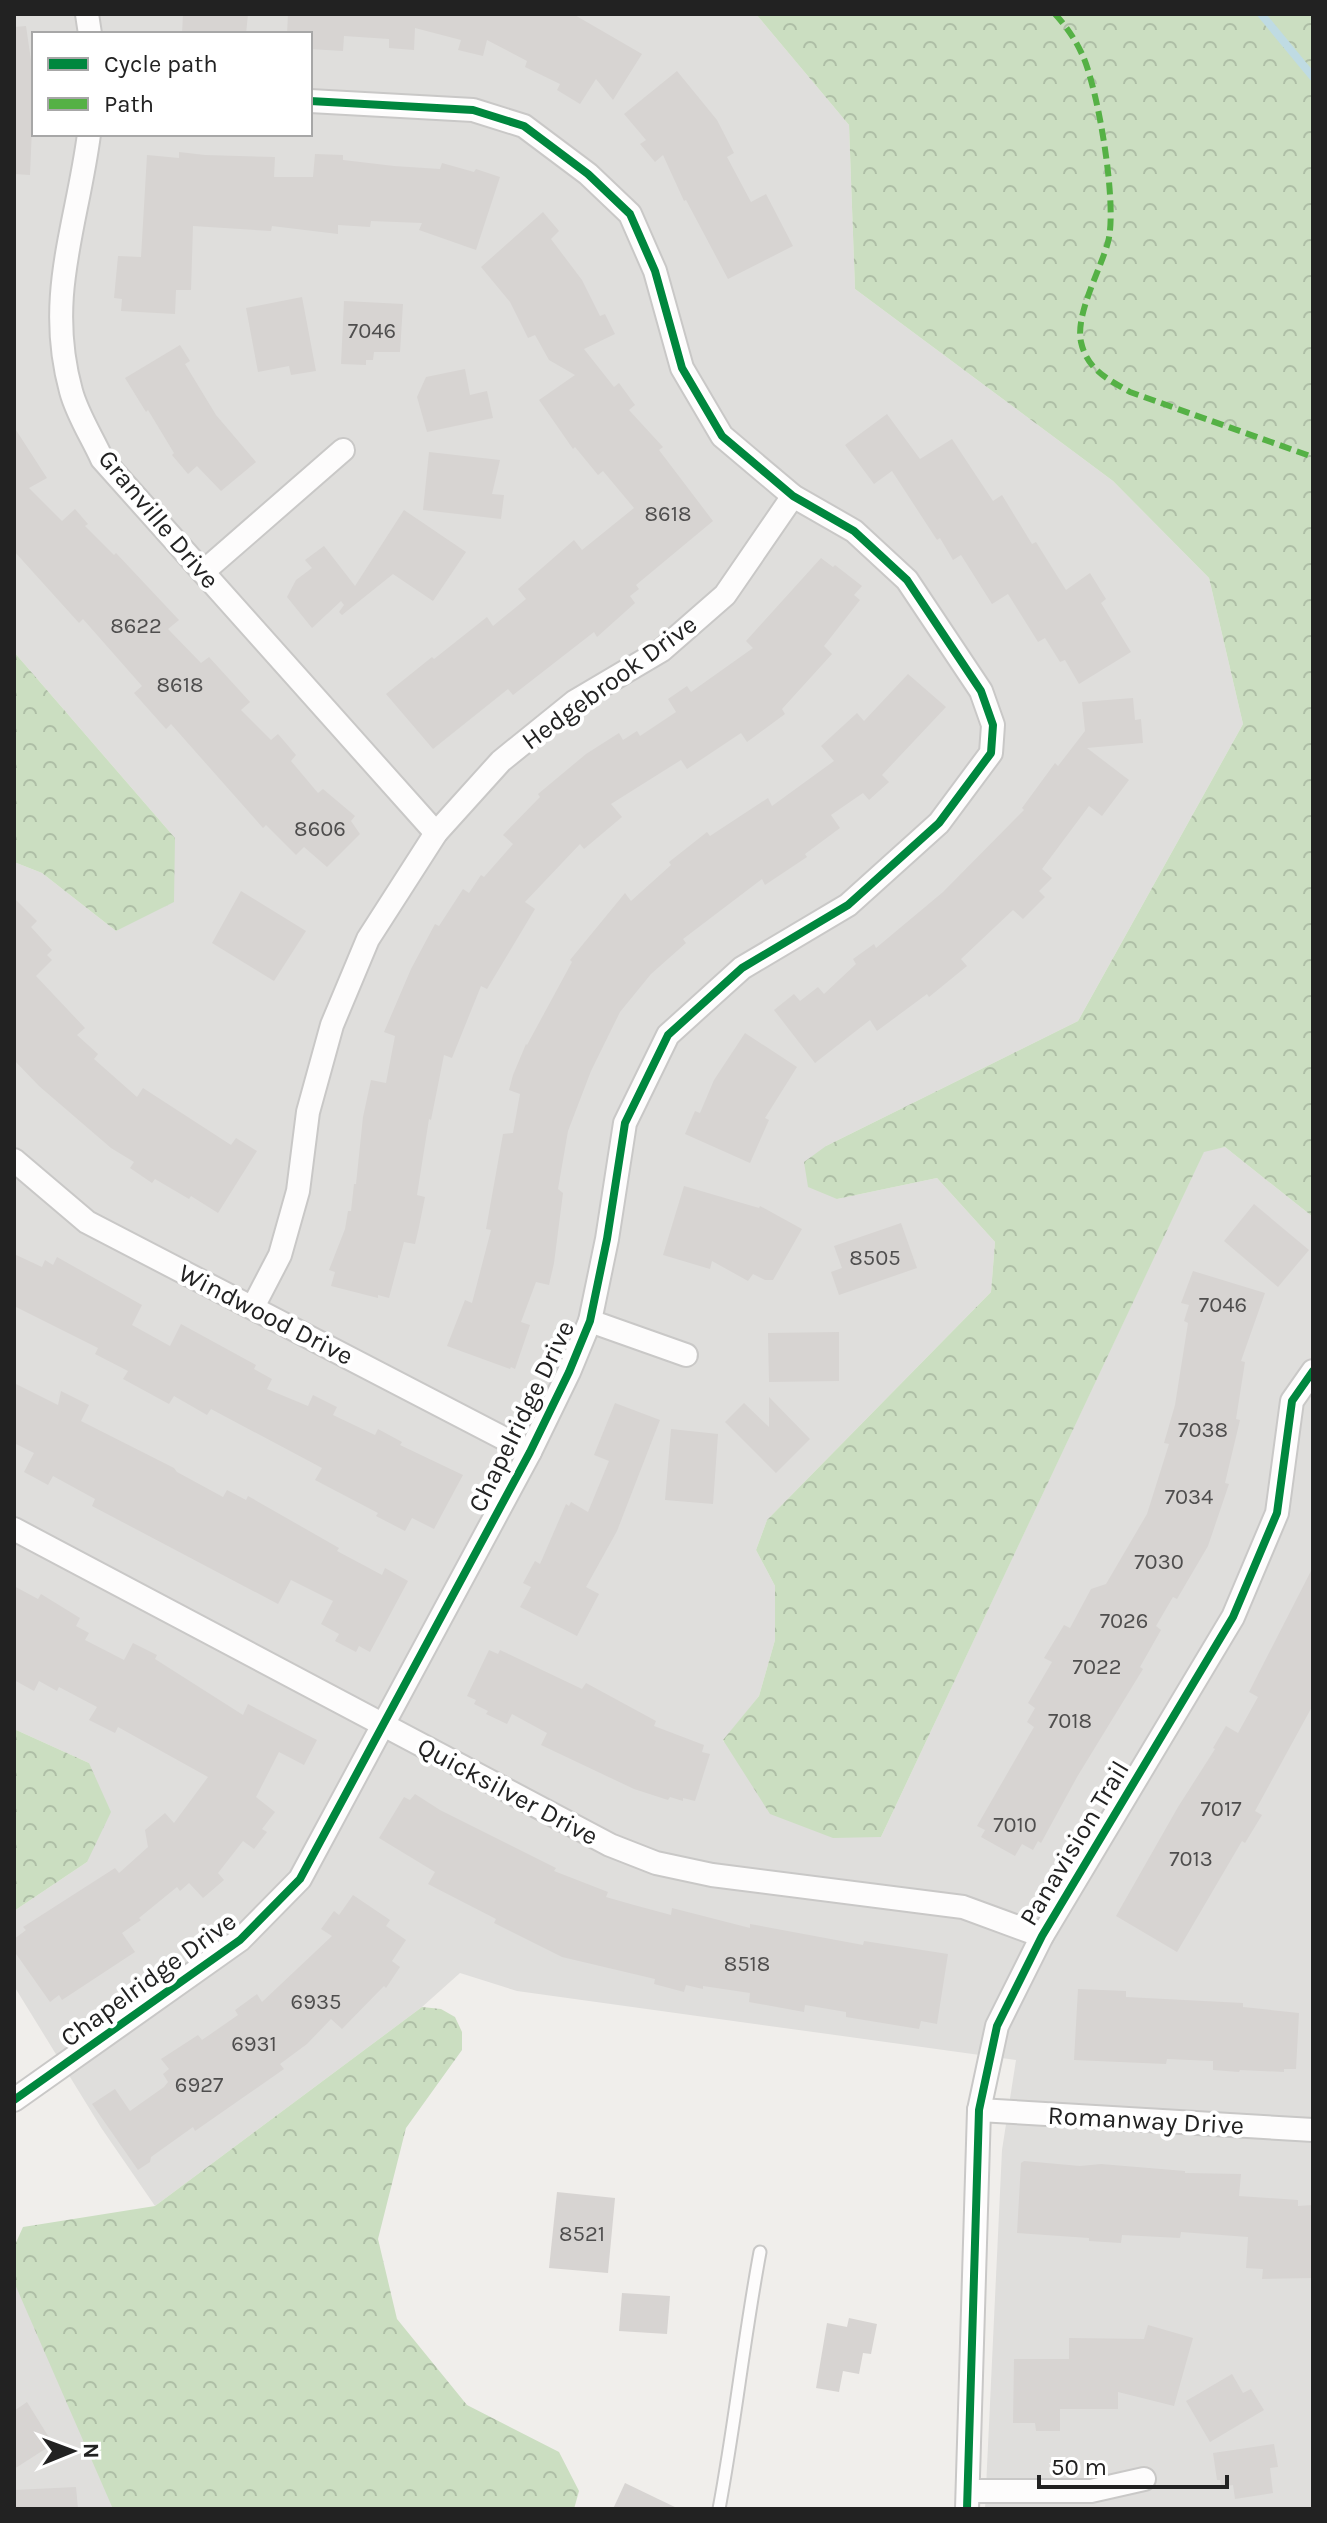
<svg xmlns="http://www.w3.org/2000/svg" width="1327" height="2523" font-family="Karla,sans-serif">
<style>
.residential{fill:#dfdedc;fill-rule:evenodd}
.forest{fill:url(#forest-crowns)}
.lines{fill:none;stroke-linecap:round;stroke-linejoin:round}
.stream{stroke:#bfdbe3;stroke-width:8}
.building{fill:#d7d4d2}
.lane-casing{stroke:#c9c8c7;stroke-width:15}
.street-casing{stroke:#c9c8c7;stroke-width:26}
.lane{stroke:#fdfcfc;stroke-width:11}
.street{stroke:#fdfcfc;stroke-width:22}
.quiet{stroke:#55b145;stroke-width:6;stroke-dasharray:12 6;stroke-linecap:butt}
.cycleway-casing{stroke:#fff;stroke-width:13}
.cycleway{stroke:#00873e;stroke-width:8}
.labels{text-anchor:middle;stroke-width:8;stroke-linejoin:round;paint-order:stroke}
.number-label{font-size:22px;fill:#4f4e4e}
.street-label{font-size:26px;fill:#222;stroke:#fff}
</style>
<defs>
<pattern id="forest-crowns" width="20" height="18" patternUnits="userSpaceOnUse" patternTransform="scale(2)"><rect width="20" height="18" fill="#cbdec1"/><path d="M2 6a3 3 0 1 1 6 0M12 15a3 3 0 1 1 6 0" fill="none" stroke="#aebea6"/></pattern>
</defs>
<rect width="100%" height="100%" fill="#f0eeeb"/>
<g class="residential">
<path d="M14,14h742l93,111 6,164 258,192 96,97 34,146 -165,297 -252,125 11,53 100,-21 58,64 -4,50 -224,228 -11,30 19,36v54l-16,56 -36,45 158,96 323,-686 21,-4 88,70v1292h-328l17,-359 14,-90 -499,-69 -57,-18 -38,34 -267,199 -53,-77 -88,-143v-75l73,-49 2,-99 -75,-34v-867l28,11 74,58 59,-93 -161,-186zM34,34h276v100h-276z"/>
<path d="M14,2268l102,241h-102z"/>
</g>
<g class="forest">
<path d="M756,14h557v1203l-88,-70 -21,5 -323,685 -48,1 -63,-24 -47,-74 36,-44 16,-56v-54l-19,-36 11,-30 224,-228 4,-50 -58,-64 -100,21 -29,-12 -4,-25 22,-16 252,-125 165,-297 -34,-146 -96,-97 -258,-192 -6,-164z"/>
<path d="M14,652l161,186 -1,64 -58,29 -74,-58 -28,-11z"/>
<path d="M14,1729l75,34 22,49 -24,50 -73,49z"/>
<path d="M422,2007l19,2 14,8 7,15v18l-56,78 -28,111 19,80 70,86 92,47 20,39 -5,18h-461l-99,-227v-35l9,-20 132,-21z"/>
</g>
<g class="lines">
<path class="stream" d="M1261,14l52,63"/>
</g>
<g class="building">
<path d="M183,14h65l-2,20h-64z"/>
<path d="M288,14h285l69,40 -29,46 -17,-21 -16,25 -23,-14 3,-6 -35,-17 2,-6 -40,-21 -4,16 -25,-6 3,-10 -46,-12 -1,22 -25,-2v-9l-45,-3 -1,15 -33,-2v-15h-23z"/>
<path d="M26,26l8,55 -4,94 -16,-1v-147z"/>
<path d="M677,71l40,49 17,33 -7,4 24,45 15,-8 27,52 -65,33 -42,-79 -2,1 -21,-46 -8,7 -15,-18 6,-4 -22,-26z"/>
<path d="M179,152l26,3 70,2 -1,20h39l2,-23 28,1v5l51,6 46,3 2,-6 32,9 2,-3 24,8 -24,73 -57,-20 3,-7 -51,-2 -1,6 -32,-2v9l-66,-8 -1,5 -78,-5 -2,64h-15l-1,24 -54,-3 1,-12 -8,-1 4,-42 23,1 6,-102 32,3z"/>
<path d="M543,212l16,19 -8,8 31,41 18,36 5,-2 10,20 -31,15 30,38 5,-4 16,22 -6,5 34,37 -4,3 54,71 -77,64 3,4 -9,7 5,7 -38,34 -3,-5 -81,63 -5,-6 -75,60 -47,-55 46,-37 2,2 53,-42 6,9 33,-27 -8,-10 56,-49 8,10 52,-42 -31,-37 -5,4 -23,-28 -2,2 -34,-49 36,-25 -26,-15 -14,-25 -7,3 -18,-36 -29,-35z"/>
<path d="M302,297l14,74 -25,4 -2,-9 -31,6 -12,-64z"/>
<path d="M344,301l59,3 -3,48h-26l-1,8h-7v5l-25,-1z"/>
<path d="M180,345l10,16 -5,3 31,51 40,47 -35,29 -24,-25 -9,8 -16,-19 2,-2 -26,-43 -2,2 -21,-34z"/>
<path d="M465,369l5,26 17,-4 6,27 -66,14 -10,-35 9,-20z"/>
<path d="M887,414l33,45 32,-20 41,62 9,-6 30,49 4,-2 30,48 24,-17 16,26 -5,4 30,49 -52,32 -14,-24 -5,2 -15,-24 -7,4 -30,-48 -16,10 -31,-49 -8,5 -13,-22 -3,2 -45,-69 -18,13 -29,-39z"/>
<path d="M14,427l33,51 -18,10 33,33 13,-12 13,15 -3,2 29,29 2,-2 63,67 -11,9 33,34 8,-6 41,45 -9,8 30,30 7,-6 18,21 -5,6 27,32 5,-4 32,27 -4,5 9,13 -33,33 -23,-20 -8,8 -30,-30 -3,3 -92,-104 -5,5 -32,-36 8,-7 -59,-67 -4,4 -65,-72z"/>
<path d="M429,452l71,8 -8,34 12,1 -3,24 -78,-9z"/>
<path d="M404,510l62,42 -33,49 -40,-27 -51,41 -3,-3 5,-7 -3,-4 -29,27 -25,-31 9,-17 16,-12 -7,-8 19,-14 31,40z"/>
<path d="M821,558l12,9 2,-2 27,21 -8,9 6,5 -36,46 8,8 -50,55 3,5 -38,28 -6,-9 -54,36 -6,-9 -70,44 11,13 -38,32 -4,-5 -55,58 10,7 -48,80 -6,-3 -29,72 -8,-3 -13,65 -2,-1 -12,76 8,2 -6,30 -4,17 -11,-2 -15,56 -11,-3v3l-47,-12 4,-14 -6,-2 16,-41 3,-18h3l3,-27h2l7,-67 8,-37 15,3 9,-47 -11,-4 27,-63 24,-45 4,2 24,-37 6,4 12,-18 3,2 29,-33 -10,-9 37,-38 -2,-3 48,-40 33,-21 4,7 14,-9 3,5 36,-24 -8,-13 19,-13 4,6 62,-44 -7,-7z"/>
<path d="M908,674l38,33 -64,68 7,7 -20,18 -6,-7 -32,22 9,13 -35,26 2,3 -42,28 -3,-6 -79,60 3,4 -35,31 -31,38 -29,59 -23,60 -10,58 5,4 -9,70 -5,22 -13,-3 -15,40 9,3 -15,44 -4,-2 -1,2 -63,-23 18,-46 7,3 19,-73 -5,-1 17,-95 10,-1 7,-39 -11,-4 4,-15 13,-31 1,1 45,-83 -2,-2 55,-67 6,8 40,-36 -2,-3 38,-30 3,4 58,-38 4,8 62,-45 -13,-15 36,-33 7,8z"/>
<path d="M1133,698l2,22 6,-1 2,24 -56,5 42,32 -27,36 -13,-10 -47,63 10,9 -13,13 6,6 -22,22 -10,-9 -52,49 6,7 -38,31 -2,-3 -50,37 -7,-11 -55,43 -41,-53 20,-16 6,7 18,-14 6,7 32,-30 -3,-5 21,-15 2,4 67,-56 81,-82 -2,-2 33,-45 3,3 27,-35 -3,-29z"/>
<path d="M241,891l65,40 -32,50 -62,-38z"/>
<path d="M14,898l23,23 -6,6 21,23 -5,5 5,5 -16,16 49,52 -8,7 21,19 -4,5 43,38 6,-9 88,57 5,-7 21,13 -39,62 -27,-17 -2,3 -34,-20 -3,4 -22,-15 4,-6 -23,-14 -72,-62 -25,-26z"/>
<path d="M745,1033l52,34 -32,51 4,2 -19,43 -65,-29 10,-23 5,2 14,-33z"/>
<path d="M684,1186l75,22 1,-2 42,23 -29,51h-8l-12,-6 -5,7 -36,-20 -2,8 -47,-14z"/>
<path d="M1254,1204l55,46 -31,37 -54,-46z"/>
<path d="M901,1223l16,45 -78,27 -8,-23 11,-4 -8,-22z"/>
<path d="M14,1254l28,13 3,-7 8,5 4,-8 85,48 -10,20 38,21 11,-22 75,41 -2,4 18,10 -5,10 41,17 5,-11 24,12 -4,8 42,20 3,-6 24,13 -2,3 63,30 -29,54 -22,-11 -7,13 -29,-15 2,-3 -63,-33 7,-12 -111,-59 -4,6 -33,-19 -5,8 -46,-25 5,-8 -33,-17 3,-6 -84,-42z"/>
<path d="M1193,1271l72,22 -24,68 4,1 -9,57 4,1 -15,63 4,1 -21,62 -31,53 -4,-2 -17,29 5,4 -21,37 3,2 -66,108 -36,66 -3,-2 -5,9 -11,-6 -7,12 -34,-19 4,-7 -8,-4 57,-99 -7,-5 8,-14 -7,-5 24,-41 -8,-4 20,-33 6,3 21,-39 15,-5 41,-70 22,-70 -5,-1 11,-38 13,-82 -4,-2 5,-16 -8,-2z"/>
<path d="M839,1332v49l-70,1 -1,-49z"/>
<path d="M14,1383l44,22 3,-14 28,14 -8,16 93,47 3,4 46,25 4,-7 19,10 2,-4 91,52 -2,3 45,24 3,-7 23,13 -38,71 -11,-6 -3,6 -21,-11 4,-7 -18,-10 12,-23 -42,-21 -13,24 -186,-98 3,-7 -42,-23 -5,9 -24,-13 10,-19 -20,-10z"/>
<path d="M769,1397l41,42 -34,34 -51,-51 19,-19 25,24z"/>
<path d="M615,1403l45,17 -43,111 -31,56 13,7 -22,42 -57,-29 11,-20 -8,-4 12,-22 5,3 26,-60 3,2 2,-4 17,10 21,-51 -15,-6z"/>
<path d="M671,1429l47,5 -5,70 -48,-4z"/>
<path d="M1313,1567v138l-58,106 7,4 -17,28 -3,-2 -65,111 -61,-36 62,-109 37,-58 -2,-1 13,-22 12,7 20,-36 -9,-5z"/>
<path d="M14,1586l24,13 3,-5 39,24 -4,8 13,7 -4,7 39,20 9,-17 24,12 -2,4 88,56 5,-11 69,36 -13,25 -25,-13 -23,45 19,15 -13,17 5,3 -13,17 -11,-8 -25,32 6,7 -21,18 -14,-15 -9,8 -3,-4 -38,31 2,2 -19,13 13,19 -73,48 -3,-5 -9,7 -36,-51v-12l12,-9 -3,-3 92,-59 4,5 29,-26 -3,-17 20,-17 9,10 34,-46 -90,-50 -3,6 -26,-13 8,-13 -38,-20 -2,4 -18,-10 -5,10 -20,-11z"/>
<path d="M489,1650l9,4 2,-4 82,39 4,-6 70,38 -2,5 50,19 -2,7 8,2 -15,47 -12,-3v3l-13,-4 -2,3 -34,-11 -93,-44 6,-12 -35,-19 -5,10 -21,-10 2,-3 -14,-7 2,-4 -9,-4z"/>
<path d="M415,1794l25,16 116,58 -2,3 54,21 -2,5 28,8 37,10 1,-7 78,20v-4l113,21 1,-4 84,13 -11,70 -16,-3 -2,8 -73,-12v-5l-41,-7 -1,7 -55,-10 1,-9 -47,-7v3l-17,-4 -2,7 -30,-8 1,-5 -93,-22 -68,-34 2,-4 -68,-35 7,-12 -56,-34 25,-41 6,3z"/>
<path d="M353,1895l37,25 -4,6 20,14 -14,21 8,6 -14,21 -2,-2 -42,43 -11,-10 -24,25 -27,20 4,5 -89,62 -2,-4 -42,30 -1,5 -12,8 -46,-66 23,-15 15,22 34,-24 4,-5 -5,-8 6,-5 -8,-10 37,-24 4,5 36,-25 -3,-5 22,-16 5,8 70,-66 -11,-7 13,-18 5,4z"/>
<path d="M1078,1989l48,2v6l117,6v4l56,6 -3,56h-12v3l-44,-2 -1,2 -26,-2v-9l-46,-2 -1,5 -92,-4z"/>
<path d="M1024,2161l56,5 21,-2 84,7v2l56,1 -2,22 59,4v6l15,-1v73l-51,1 1,-10 -17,-1 2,-31 -67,-5 -1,6 -58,-3 -1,8 -32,-2v-3l-72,-5 4,-70z"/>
<path d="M557,2192l58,6 -7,75 -59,-5z"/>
<path d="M622,2293l48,3 -3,38 -48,-3z"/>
<path d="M849,2318l28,6 -6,30 -8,-1 -4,21 -16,-3 -4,21 -23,-4 11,-65 20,4z"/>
<path d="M1148,2325l45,13 -19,68 -56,-14v17h-58v22h-24l-1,-8h-22l1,-64h55v-21l75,1z"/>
<path d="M1232,2374l11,19 8,-4 13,21 -54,32 -24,-41z"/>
<path d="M27,2402l26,42 -39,25v-58z"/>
<path d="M1274,2444l4,23 -8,1 3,25 -38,6 -2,-14 -12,2 -1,-7h-3l-4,-27z"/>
<path d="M625,2483l54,26h-66z"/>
<path d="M76,2487l2,22h-64v-19z"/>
</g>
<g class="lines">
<g class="lane-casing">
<path id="lane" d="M719,2509c16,-85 25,-172 41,-257"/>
</g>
<g class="street-casing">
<g id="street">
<path d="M87,14l3,20"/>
<path d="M89,134c-12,92 -44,163 -18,257 6,23 21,46 31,68l334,374"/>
<path d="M203,572l140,-122"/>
<path d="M14,1160l73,62 443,230"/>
<path d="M253,1307l27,-52 18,-64 10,-79 24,-87 36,-86 68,-106 65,-72 73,-59 88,-52 63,-55 68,-99"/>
<path d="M590,1321l96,34"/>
<path d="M14,1529l596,316 46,18 56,12 251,32 79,29"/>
<path d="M14,2100l226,-160 60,-61 230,-427 39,-80 21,-51 17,-82 18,-116 43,-88 74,-67 106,-63 91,-82 52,-70 2,-28 -12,-34 -74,-111 -53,-49 -61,-35 -71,-60 -40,-68 -27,-97 -25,-57 -42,-40 -64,-48 -51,-16 -163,-9"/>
<path d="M979,2110l334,20"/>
<path d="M969,2491h122l53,-12"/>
<path d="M967,2509l12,-399 18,-84 45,-90 191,-319 44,-104 15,-112 21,-30"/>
</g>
</g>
<use href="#lane" class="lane"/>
<use href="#street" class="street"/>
<path class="quiet" d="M1055,14c11,12 20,25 27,40 16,34 36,152 26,188 -7,27 -33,72 -27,100 6,27 26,37 49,50l183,65"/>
<g class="cycleway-casing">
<g id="cycleway">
<path d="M14,2100l226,-160 60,-61 230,-427 39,-80 21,-51 17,-82 18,-116 43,-88 74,-67 106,-63 91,-82 52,-70 2,-28 -12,-34 -74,-111 -53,-49 -61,-35 -71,-60 -40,-68 -27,-97 -25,-57 -42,-40 -64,-48 -51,-16 -163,-9"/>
<path d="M967,2509l12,-399 18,-84 45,-90 191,-319 44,-104 15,-112 21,-30"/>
</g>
</g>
<use href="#cycleway" class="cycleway"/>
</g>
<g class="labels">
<g class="number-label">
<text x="372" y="338">7046</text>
<text x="668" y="521">8618</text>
<text x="136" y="633">8622</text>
<text x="180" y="692">8618</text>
<text x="320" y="836">8606</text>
<text x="875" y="1265">8505</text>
<text x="1223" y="1312">7046</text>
<text x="1203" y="1437">7038</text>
<text x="1189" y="1504">7034</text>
<text x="1159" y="1569">7030</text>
<text x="1124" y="1628">7026</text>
<text x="1097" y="1674">7022</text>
<text x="1070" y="1728">7018</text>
<text x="1221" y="1816">7017</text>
<text x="1015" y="1832">7010</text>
<text x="1191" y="1866">7013</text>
<text x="747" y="1971">8518</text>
<text x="316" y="2009">6935</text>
<text x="254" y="2051">6931</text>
<text x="199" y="2092">6927</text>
<text x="582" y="2241">8521</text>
</g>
<g class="street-label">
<text transform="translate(159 519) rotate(50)" y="9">Granville Drive</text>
<text transform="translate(609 682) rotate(-36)" y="9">Hedgebrook Drive</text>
<text transform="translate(266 1314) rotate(27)" y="9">Windwood Drive</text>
<text transform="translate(521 1416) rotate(-64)" y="9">Chapelridge Drive</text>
<text transform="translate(508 1791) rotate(28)" y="9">Quicksilver Drive</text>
<text transform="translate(1074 1843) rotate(-59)" y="9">Panavision Trail</text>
<text transform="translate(148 1979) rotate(-36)" y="9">Chapelridge Drive</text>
<text transform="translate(1146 2120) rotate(3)" y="9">Romanway Drive</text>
</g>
</g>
<rect width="1327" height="2523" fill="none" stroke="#222222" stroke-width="32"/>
<rect x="32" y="32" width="280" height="104" fill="#ffffff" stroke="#a7a7a7" stroke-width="2"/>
<rect x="48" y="58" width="40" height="12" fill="#00873e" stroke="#a7a7a7" stroke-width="2"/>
<text x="104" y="72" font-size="24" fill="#222222">Cycle path</text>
<rect x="48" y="98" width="40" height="12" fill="#55b145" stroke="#a7a7a7" stroke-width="2"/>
<text x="104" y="112" font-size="24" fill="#222222">Path</text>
<g transform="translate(72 2451) rotate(89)" stroke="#ffffff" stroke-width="6" paint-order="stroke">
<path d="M0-6L14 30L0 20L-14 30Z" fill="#222222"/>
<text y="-12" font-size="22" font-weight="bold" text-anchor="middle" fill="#222222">N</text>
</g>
<path d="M1039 2475v12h188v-12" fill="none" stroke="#222222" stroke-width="4"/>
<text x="1051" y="2475" font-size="24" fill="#222222" stroke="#ffffff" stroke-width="6" paint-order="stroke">50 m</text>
</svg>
